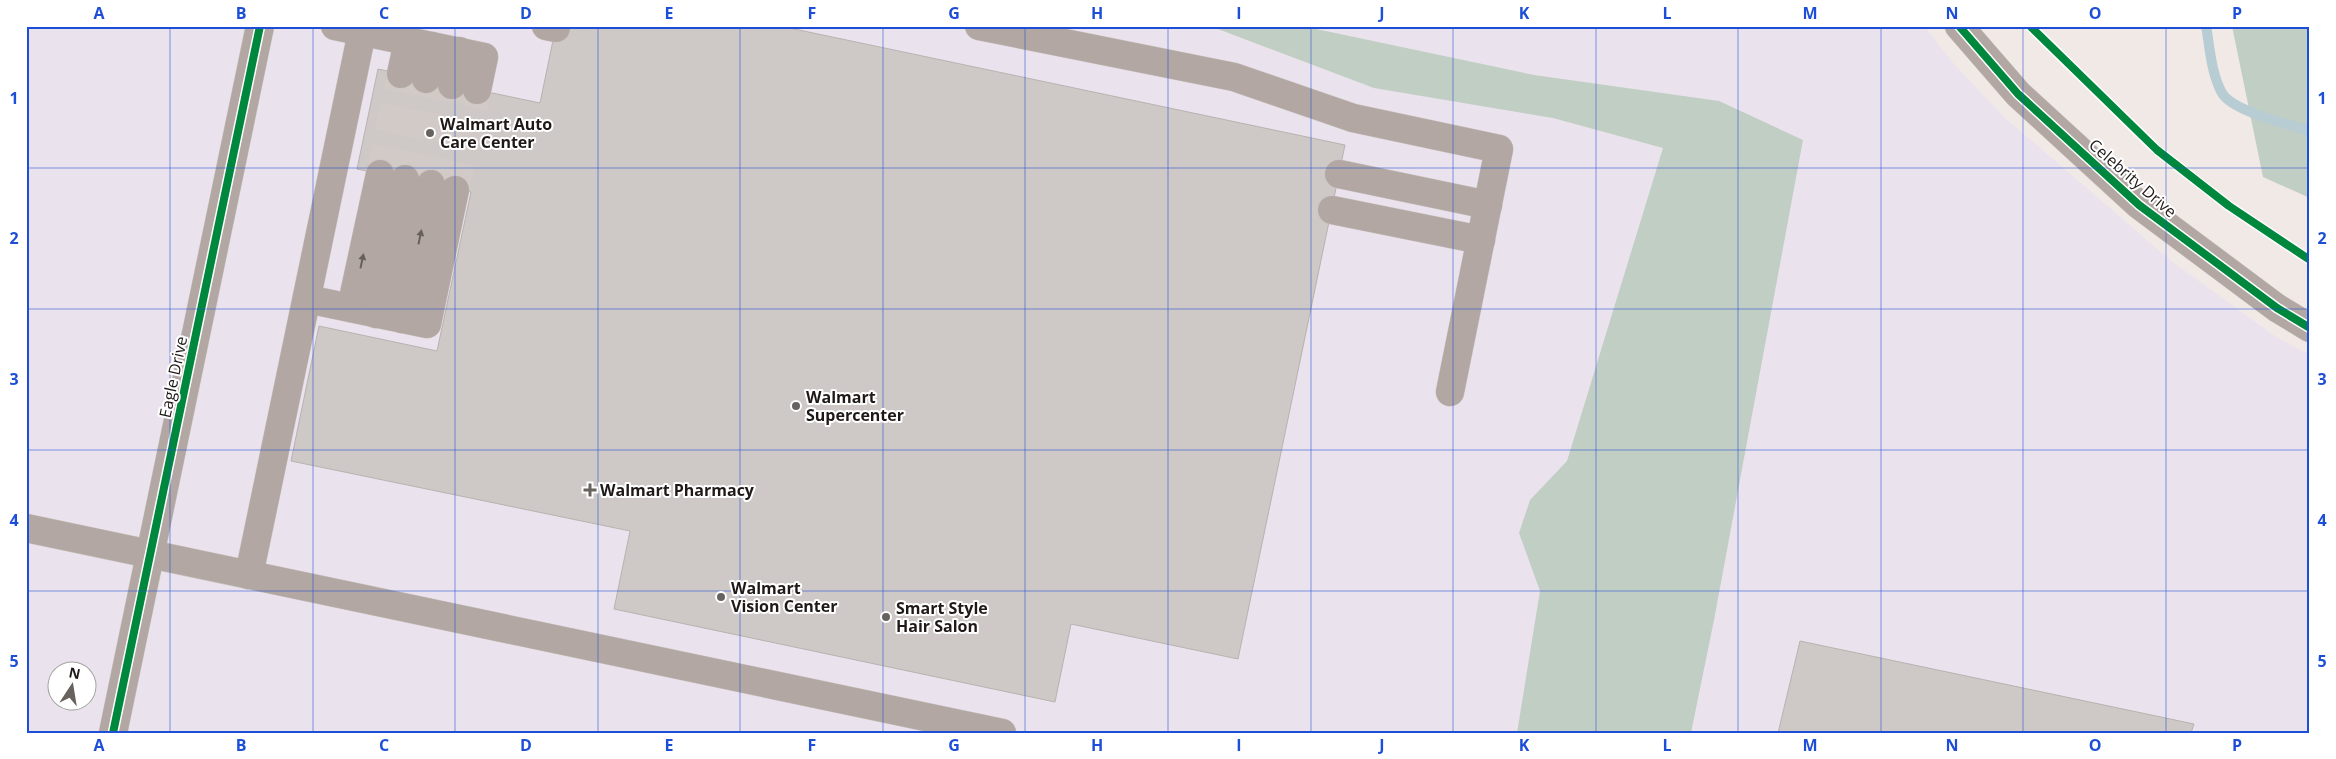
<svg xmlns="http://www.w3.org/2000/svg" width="2336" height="759" font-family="'Open Sans',sans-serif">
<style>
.commercial{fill:#eae2ed;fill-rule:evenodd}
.forest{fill:#c1cec3}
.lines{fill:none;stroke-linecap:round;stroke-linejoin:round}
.stream{stroke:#b7ccd3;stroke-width:10}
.building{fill:#cec8c6;stroke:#b8b2b0}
.minor-tunnel{stroke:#d1cac7;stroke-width:28;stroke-dasharray:28 14;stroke-linecap:butt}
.minor-casing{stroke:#cac4c2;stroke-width:29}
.minor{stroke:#b2a7a2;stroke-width:28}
.cycleway-casing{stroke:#fff;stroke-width:11}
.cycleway{stroke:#00873e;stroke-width:8}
.oneway{fill:#68605c}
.grid{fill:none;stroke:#1d4ed8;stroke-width:1;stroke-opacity:0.55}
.poi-dot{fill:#68625f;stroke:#fff;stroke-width:2}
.labels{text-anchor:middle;stroke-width:4;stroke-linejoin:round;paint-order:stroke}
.poi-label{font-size:16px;font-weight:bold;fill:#1e1917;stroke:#fff;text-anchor:start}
.street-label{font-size:16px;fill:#1e1917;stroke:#fff}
.neatline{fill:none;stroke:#1d4ed8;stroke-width:2}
.grid-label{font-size:16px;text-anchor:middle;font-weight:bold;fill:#1d4ed8}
</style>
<rect width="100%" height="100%" fill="#f1e9e6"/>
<path class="commercial" d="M26,26h1898l30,38 50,53 166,143 106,77 34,18v378h-2284zM58,672h30v30h-30z"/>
<g class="forest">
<path d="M1210,26h92l232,49 185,26 84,39 -89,480 -23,113h-174l23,-142 -21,-58 11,-33 37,-39 96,-313 -110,-30 -179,-30z"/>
<path d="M2232,26h78v172l-47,-21z"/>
</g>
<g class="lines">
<path class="stream" d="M2206,26c4,22 5,47 16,67 10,18 68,32 88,38"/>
</g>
<g class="building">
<path d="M556,26h224l565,119 -107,514 -167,-35 -16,78 -441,-93 16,-78 -339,-70 28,-135 118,25 34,-159 -114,-23 21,-100 162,34z"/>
<path d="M1800,641l394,83 -3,9h-413z"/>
</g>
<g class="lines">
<g class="minor-tunnel">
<path d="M380,174l21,-100"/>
<path d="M405,179l21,-100"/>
<path d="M431,184l21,-99"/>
<path d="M455,190l22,-100"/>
</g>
<g class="minor-casing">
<g id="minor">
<path d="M335,26l149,31 -7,33"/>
<path d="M546,26l10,2"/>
<path d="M979,26l255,51 119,41 146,31 -49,243"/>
<path d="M1959,26l59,68 121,111 138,103 33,20"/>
<path d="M401,74l7,-33"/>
<path d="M426,79l6,-33"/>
<path d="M452,85l7,-34"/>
<path d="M1339,174l149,31"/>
<path d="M1332,210l149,30"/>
<path d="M307,299l120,25 28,-134"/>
<path d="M351,308l29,-134"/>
<path d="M376,314l29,-135"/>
<path d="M402,319l29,-135"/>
<path d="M26,528l976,205"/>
<path d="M249,575l113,-543"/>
<path d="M113,733l147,-707"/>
</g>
</g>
<use href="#minor" class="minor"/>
<g class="cycleway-casing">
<g id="cycleway">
<path d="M1959,26l59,68 121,111 138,103 33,20"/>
<path d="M2030,26l127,124 72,56 81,54"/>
<path d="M113,733l147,-707"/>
</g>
</g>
<use href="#cycleway" class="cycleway"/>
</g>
<defs><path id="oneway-solid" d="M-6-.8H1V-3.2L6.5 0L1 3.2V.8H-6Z" transform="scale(1.25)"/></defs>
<g class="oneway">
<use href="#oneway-solid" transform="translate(420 237) rotate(-78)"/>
<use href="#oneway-solid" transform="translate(362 261) rotate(-78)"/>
</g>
<path class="grid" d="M170,26v707M313,26v707M455,26v707M598,26v707M740,26v707M883,26v707M1025,26v707M1168,26v707M1311,26v707M1453,26v707M1596,26v707M1738,26v707M1881,26v707M2023,26v707M2166,26v707M26,168h2284M26,309h2284M26,450h2284M26,591h2284"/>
<g class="poi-dot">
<circle cx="430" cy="133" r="5"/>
<circle cx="796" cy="406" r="5"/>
<path d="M587.5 482.5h5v5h5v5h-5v5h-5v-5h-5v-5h5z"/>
<circle cx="721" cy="597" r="5"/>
<circle cx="886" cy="617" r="5"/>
</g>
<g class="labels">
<g class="poi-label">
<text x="440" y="130">Walmart Auto<tspan x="440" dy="18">Care Center</tspan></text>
<text x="806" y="403">Walmart<tspan x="806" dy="18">Supercenter</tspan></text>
<text x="600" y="496">Walmart Pharmacy</text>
<text x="731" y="594">Walmart<tspan x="731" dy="18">Vision Center</tspan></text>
<text x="896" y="614">Smart Style<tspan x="896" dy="18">Hair Salon</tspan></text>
</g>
<g class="street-label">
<text transform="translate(2133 178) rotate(41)" y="6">Celebrity Drive</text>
<text transform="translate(173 377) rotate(-78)" y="6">Eagle Drive</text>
</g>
</g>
<rect width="2336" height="759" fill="none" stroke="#ffffff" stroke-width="55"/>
<g transform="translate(72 686) rotate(12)"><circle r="24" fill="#ffffff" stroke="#a5a3a2"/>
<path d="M0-4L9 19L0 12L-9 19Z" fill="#68625f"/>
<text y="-8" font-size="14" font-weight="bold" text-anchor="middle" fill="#1e1917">N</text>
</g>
<rect x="28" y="28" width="2280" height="704" class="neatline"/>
<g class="grid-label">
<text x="99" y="19">A</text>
<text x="241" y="19">B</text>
<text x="384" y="19">C</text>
<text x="526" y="19">D</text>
<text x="669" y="19">E</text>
<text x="812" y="19">F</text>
<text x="954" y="19">G</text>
<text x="1097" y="19">H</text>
<text x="1239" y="19">I</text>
<text x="1382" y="19">J</text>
<text x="1524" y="19">K</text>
<text x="1667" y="19">L</text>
<text x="1810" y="19">M</text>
<text x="1952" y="19">N</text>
<text x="2095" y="19">O</text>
<text x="2237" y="19">P</text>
<text x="14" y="104">1</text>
<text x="2322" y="104">1</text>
<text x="14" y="244">2</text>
<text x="2322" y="244">2</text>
<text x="14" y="385">3</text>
<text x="2322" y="385">3</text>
<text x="14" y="526">4</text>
<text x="2322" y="526">4</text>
<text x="14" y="667">5</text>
<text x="2322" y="667">5</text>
<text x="99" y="751">A</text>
<text x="241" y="751">B</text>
<text x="384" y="751">C</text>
<text x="526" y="751">D</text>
<text x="669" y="751">E</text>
<text x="812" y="751">F</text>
<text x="954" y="751">G</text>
<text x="1097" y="751">H</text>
<text x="1239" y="751">I</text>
<text x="1382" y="751">J</text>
<text x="1524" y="751">K</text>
<text x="1667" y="751">L</text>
<text x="1810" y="751">M</text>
<text x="1952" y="751">N</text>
<text x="2095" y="751">O</text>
<text x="2237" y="751">P</text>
</g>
</svg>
